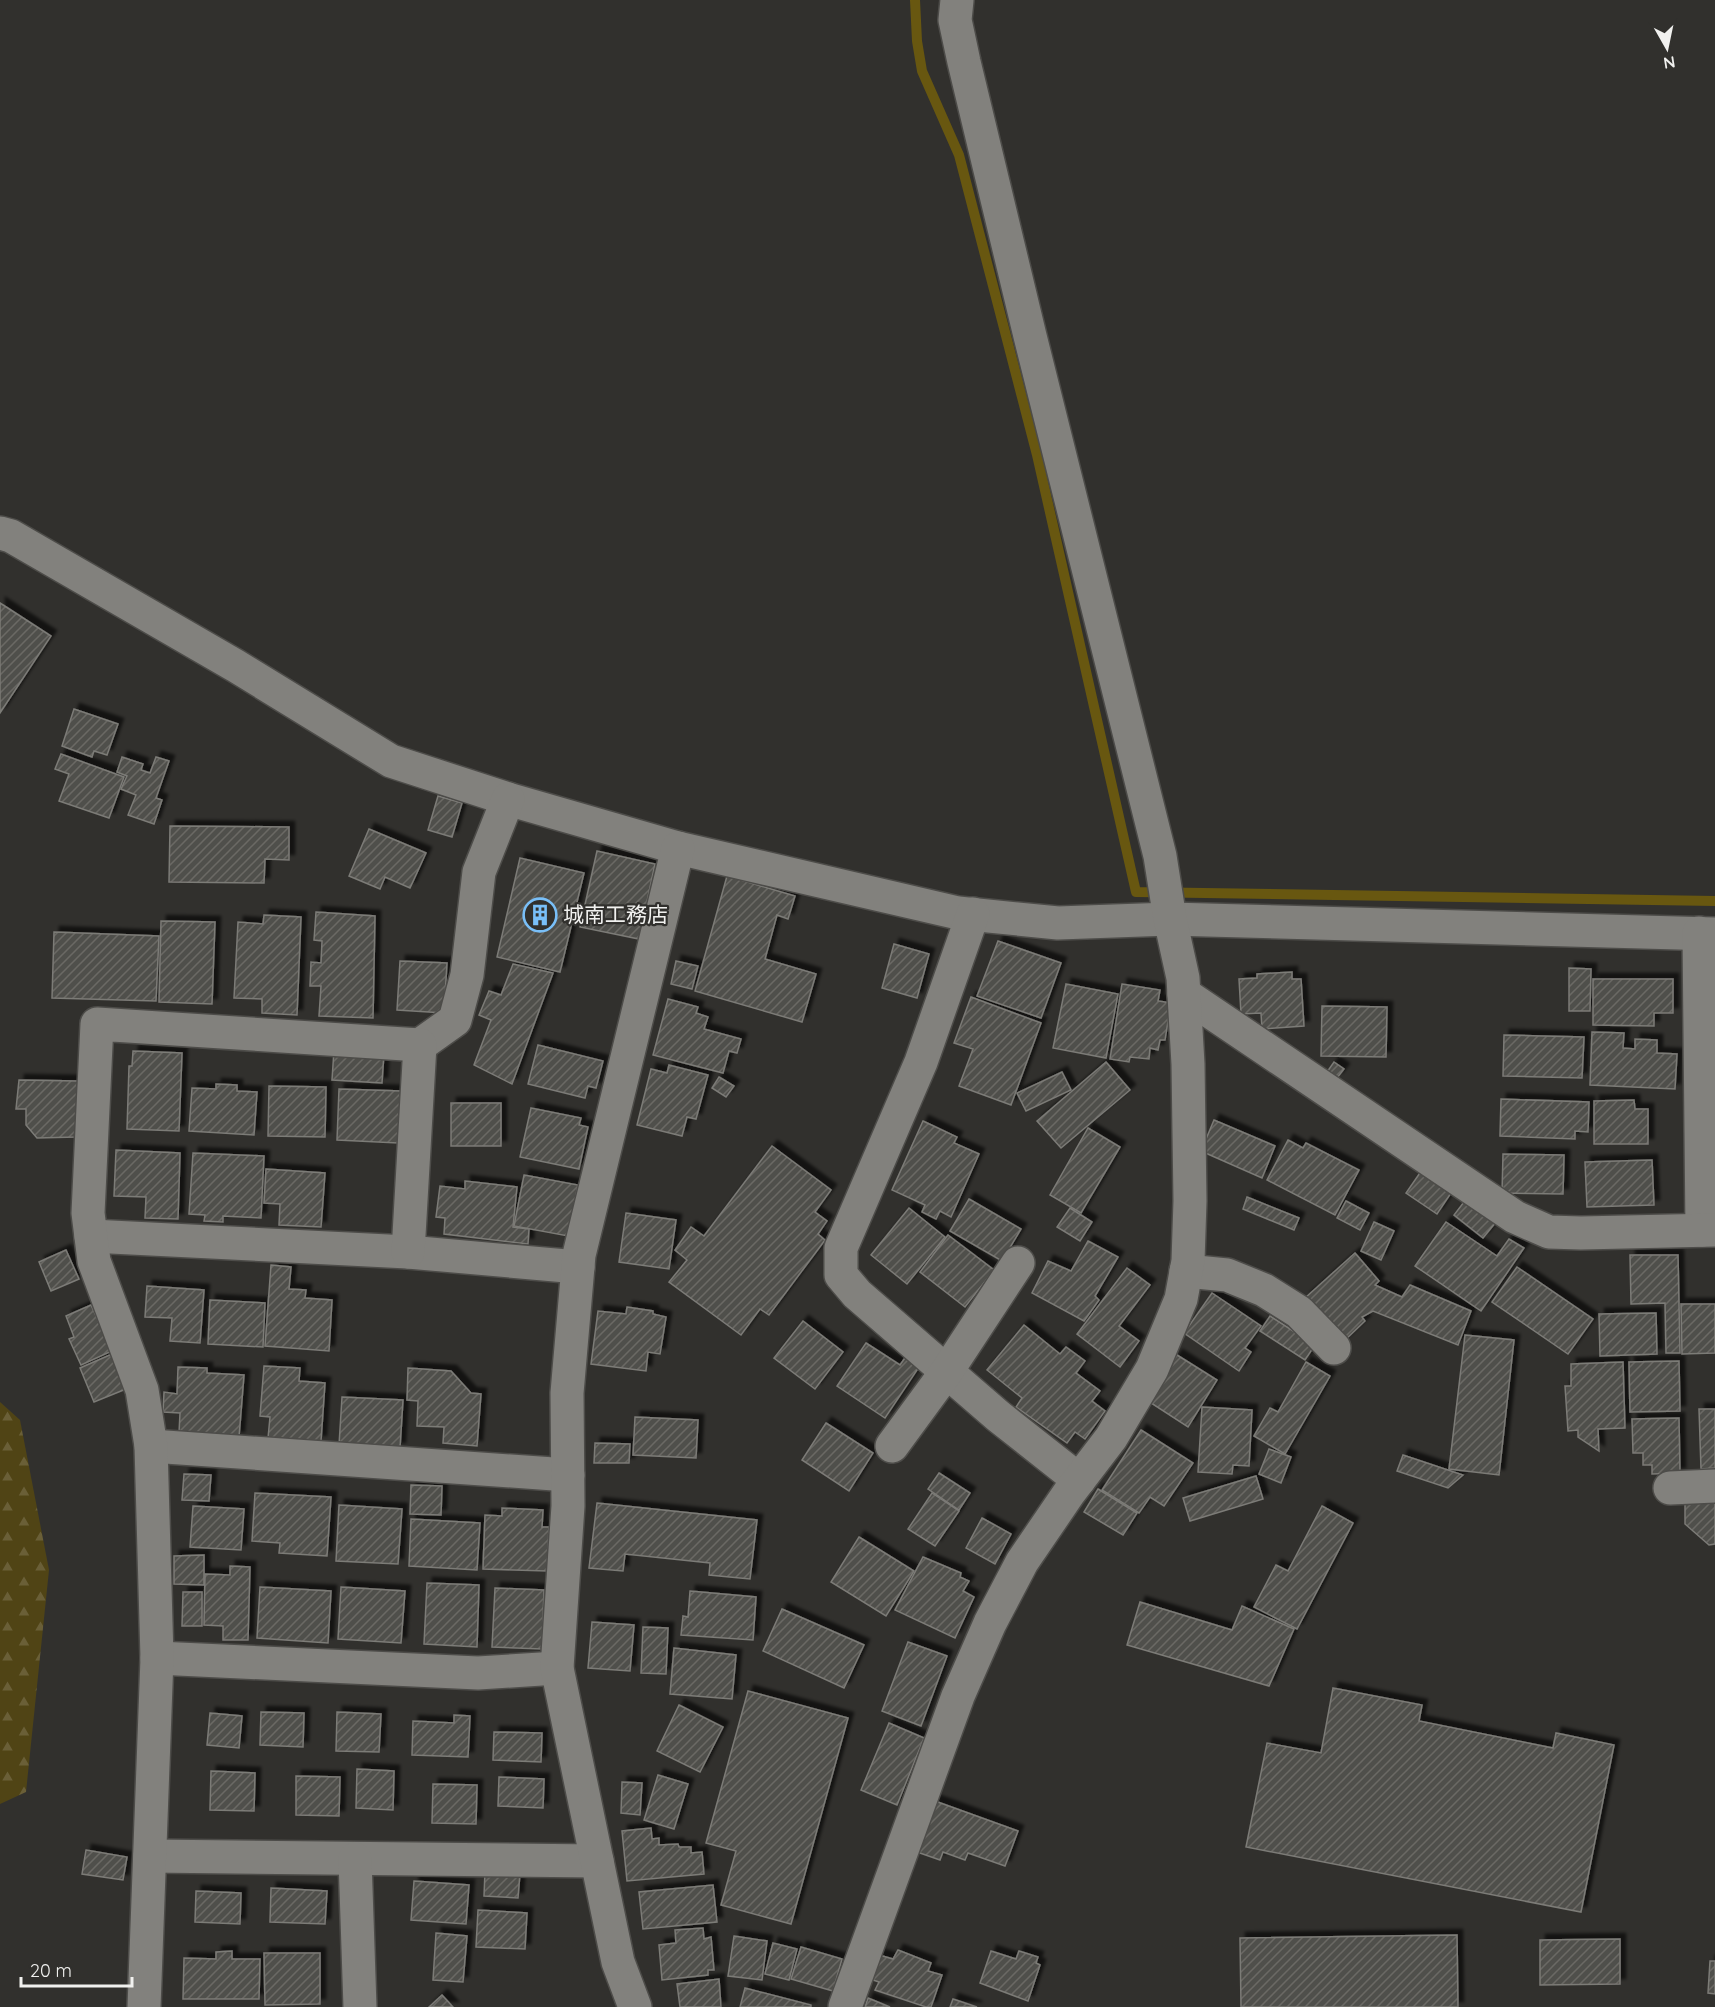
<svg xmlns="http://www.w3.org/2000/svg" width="1715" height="2007" font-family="Quicksand,'Noto Sans JP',sans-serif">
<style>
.forest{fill:url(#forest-firs)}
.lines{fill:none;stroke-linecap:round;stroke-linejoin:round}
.stream{stroke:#685710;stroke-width:10}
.building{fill:url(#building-hatch);stroke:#7c7b77;stroke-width:1.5;filter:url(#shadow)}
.minor-casing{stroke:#4d4c49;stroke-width:36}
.minor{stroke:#82817d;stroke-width:33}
.labels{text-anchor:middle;stroke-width:4.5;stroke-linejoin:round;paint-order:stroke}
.poi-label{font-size:21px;fill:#f1f1ef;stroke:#31302d;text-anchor:start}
</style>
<defs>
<pattern id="forest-firs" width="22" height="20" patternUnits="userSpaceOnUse" patternTransform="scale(1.5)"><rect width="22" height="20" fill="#504415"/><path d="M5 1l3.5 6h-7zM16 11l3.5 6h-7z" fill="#6a5f37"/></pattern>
<pattern id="building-hatch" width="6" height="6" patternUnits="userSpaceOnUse" patternTransform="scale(1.5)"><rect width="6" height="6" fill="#504f4b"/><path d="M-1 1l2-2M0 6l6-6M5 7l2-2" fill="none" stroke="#6a6965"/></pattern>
<filter id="shadow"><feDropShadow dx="5.5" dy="-5.5" stdDeviation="1.5" flood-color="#0009"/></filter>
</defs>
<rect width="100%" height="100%" fill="#31302d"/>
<path class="forest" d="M0,1402l20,18 29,150 -23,222 -26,12z"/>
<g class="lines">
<path class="stream" d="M915,0l2,41 5,30 37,84 78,300 99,437 579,9"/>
</g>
<g class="building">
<path d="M0,603l51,33 -51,77z"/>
<path d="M74,709l44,15 -11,31 -13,-4 -2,6 -30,-11z"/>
<path d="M61,754l63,23 -15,41 -50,-17 10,-27 -14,-5z"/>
<path d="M122,757l21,7 -2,6 9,3 6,-16 13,4 -13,37 6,2 -8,24 -26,-9 8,-20 -15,-6 6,-13 -10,-4z"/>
<path d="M438,796l24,7 -10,34 -24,-7z"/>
<path d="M170,826l119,1v33l-24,-1 -1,24 -95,-1z"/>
<path d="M369,829l57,24 -16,35 -25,-11 -5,12 -31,-13z"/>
<path d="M597,851l58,13 -16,75 -59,-12z"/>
<path d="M520,858l64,15 -24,99 -63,-15z"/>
<path d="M727,876l68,20 -7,23 -11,-4 -12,44 51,15 -14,48 -107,-31z"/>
<path d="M316,912l59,4 -2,102 -54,-2 2,-30h-11l1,-24 10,1 1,-22 -8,-1z"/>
<path d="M264,915l37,2 -4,98 -35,-2v-14l-28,-1 4,-76 25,2z"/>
<path d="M161,921l54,1 -3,82 -53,-2z"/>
<path d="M54,932l105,4 -3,65 -104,-3z"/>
<path d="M998,941l63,22 -20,55 -64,-22z"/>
<path d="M894,944l35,10 -12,44 -35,-10z"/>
<path d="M400,961l47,2 -3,50 -47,-3z"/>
<path d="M676,961l22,5 -6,23 -21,-5z"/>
<path d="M513,964l40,9 -41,111 -38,-19 17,-45 -12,-5 10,-24 12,4z"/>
<path d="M1569,968l22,1 -1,42h-21z"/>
<path d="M1292,972v7h9l3,47 -42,3 -1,-16 -20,1 -2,-35 18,-1v-4z"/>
<path d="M1593,979h80v34h-19v13l-61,-1z"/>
<path d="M1066,984l52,10 -12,64 -53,-10z"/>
<path d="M1122,984l38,6 -2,11 13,2 -6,37h-5l-2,10 -8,-2 -1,11 -19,-2 -1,5 -19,-3z"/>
<path d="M971,997l70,26 -30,82 -52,-19 14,-37 -19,-6z"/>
<path d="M668,999l30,8 -2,6 12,4 -4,12 37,10 -4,14 -8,-2 -6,22 -70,-18z"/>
<path d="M1322,1006l65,1 -1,50 -65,-1z"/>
<path d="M1592,1032l32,1 -1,15 12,1v-10l22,1v13l20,1 -2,35 -85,-4z"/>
<path d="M1504,1035l80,2 -2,41 -79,-2z"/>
<path d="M538,1045l65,16 -7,27 -8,-2 -3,12 -57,-14z"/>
<path d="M334,1050l50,3 -2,30 -50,-3z"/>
<path d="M133,1051l49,2 -3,78 -52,-2 2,-63h3z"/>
<path d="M1106,1062l24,28 -69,58 -24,-27z"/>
<path d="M1334,1062l10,7 -7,9 -10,-6z"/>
<path d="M669,1065l39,10 -12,44 -9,-2 -5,19 -45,-11 14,-56 16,4z"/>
<path d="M1062,1072l9,18 -45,21 -9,-18z"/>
<path d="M719,1077l15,9 -8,11 -14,-9z"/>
<path d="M19,1080l59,1 -2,56 -39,1 -11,-13v-16h-10z"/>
<path d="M216,1084l21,1v6l20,1 -3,43 -65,-4 3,-43 24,1z"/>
<path d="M269,1086l57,1 -1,50 -57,-1z"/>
<path d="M339,1089l62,2 -3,52 -61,-3z"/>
<path d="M1501,1099l88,3 -1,30 -13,-1v8l-75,-3z"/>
<path d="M1634,1100l1,9h13v35h-54v-43z"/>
<rect x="451" y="1103" width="50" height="43"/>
<path d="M531,1108l50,10 -2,7 9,2 -9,42 -59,-12z"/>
<path d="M1214,1120l61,26 -13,32 -61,-27z"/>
<path d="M923,1121l34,16 -3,6 25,11 -28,63 -11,-6 -4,8 -14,-7 3,-7 -33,-15z"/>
<path d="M1088,1128l32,19 -39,66 -31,-18z"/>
<path d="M1288,1140l15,8 3,-5 53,27 -24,45 -68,-35z"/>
<path d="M772,1146l59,44 -16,22 12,9 -9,13 7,6 -56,75 -9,-6 -19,26 -72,-53 18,-22 -12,-10 16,-23 13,9z"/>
<path d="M116,1150l64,3 -2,66 -33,-1 1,-21 -32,-1z"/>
<path d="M193,1153l71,3 -3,62 -38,-2v6l-19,-1 1,-6 -16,-1z"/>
<path d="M1503,1154l61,1 -1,39 -61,-1z"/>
<path d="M1652,1160l2,45 -67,2 -2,-45z"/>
<path d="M1424,1167l31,20 -18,27 -31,-21z"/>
<path d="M266,1169l59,4 -4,54 -42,-2 1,-21 -16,-1z"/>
<path d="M524,1175l54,10 -10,51 -54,-10z"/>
<path d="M465,1181l52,6 -4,40 16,2 -1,15 -84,-10 1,-16 -9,-1 4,-31 25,3z"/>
<path d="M1247,1197l52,21 -5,12 -51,-21z"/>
<path d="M1467,1198l29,24 -13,16 -29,-23z"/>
<path d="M969,1199l52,30 -19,32 -52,-30z"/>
<path d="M1346,1201l23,12 -9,17 -23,-12z"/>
<path d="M909,1208l36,29 -38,47 -36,-29z"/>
<path d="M1070,1208l22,14 -12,19 -23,-14z"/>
<path d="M626,1213l50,7 -7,49 -50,-7z"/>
<path d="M1374,1222l20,9 -13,29 -20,-9z"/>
<path d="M1446,1222l51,34 12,-17 15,9 -43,63 -66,-45z"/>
<path d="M948,1235l46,35 -29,37 -45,-35z"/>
<path d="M1088,1241l30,16 -23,39 4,4 -15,21 -52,-28 16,-32 23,10z"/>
<path d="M66,1250l13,29 -28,12 -12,-29z"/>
<path d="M1355,1253l24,28 -4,4 27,12 8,-12 61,26 -13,34 -85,-34 -11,6 3,4 -21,20 -39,-43z"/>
<path d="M1630,1255h48l2,98h-14l-1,-50 -34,1z"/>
<path d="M271,1265l20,2 -2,22 17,1 -1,8 27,2 -3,51 -64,-5z"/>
<path d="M1517,1267l76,52 -25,35 -76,-52z"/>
<path d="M1127,1268l23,17 -31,41 20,15 -19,26 -43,-33z"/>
<path d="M147,1286l57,4 -4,53 -30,-2 2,-23 -27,-1z"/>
<path d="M1212,1293l49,33 -16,22 6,4 -12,19 -55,-38z"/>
<path d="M210,1300l55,3 -2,44 -55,-3z"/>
<path d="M1681,1304h34v49l-33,1z"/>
<path d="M91,1305l21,46 -31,14 -12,-26 5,-2 -8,-21z"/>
<path d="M627,1307l26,4v3l13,3 -6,37 -12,-2 -2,19 -55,-7 7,-53 28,3z"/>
<path d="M1656,1313l1,41 -57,2 -1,-42z"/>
<path d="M1270,1316l45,29 -10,15 -45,-29z"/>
<path d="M803,1321l40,31 -28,37 -41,-31z"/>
<path d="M1024,1325l36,29 6,-7 19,14 -9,12 24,18 -8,10 13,10 -20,28 -10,-7 -8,11 -51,-36 6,-9 -35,-28z"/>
<path d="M1465,1335l49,5 -15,135 -50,-6z"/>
<path d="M866,1343l34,22 7,-10 14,9 -36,54 -48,-32z"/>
<path d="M112,1354l14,35 -32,13 -14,-34z"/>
<path d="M1177,1355l40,25 -29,47 -40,-26z"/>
<path d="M1679,1361l1,50 -50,1 -1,-50z"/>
<path d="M1306,1362l24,14 -45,78 -31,-18 16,-28 8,4z"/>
<path d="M1623,1362l2,66 -27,1 1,22 -21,-14v-7l-10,1 -3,-45h6v-22z"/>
<path d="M264,1366l36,2 -1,13 26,2 -4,58 -53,-3 2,-21 -10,-1z"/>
<path d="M178,1367l29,1v5l37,2 -5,62 -60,-4 1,-20 -17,-1 1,-20 13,2z"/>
<path d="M408,1368l43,3 20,22 10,1 -4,52 -34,-3 1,-16 -27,-1 1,-25 -11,-1z"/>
<path d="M342,1397l61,3 -3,48 -61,-3z"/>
<path d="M1202,1407l50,3 -3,56 -16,-1 -1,9 -34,-2z"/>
<path d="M1699,1409h16v59l-14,1z"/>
<path d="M635,1417l63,3 -2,38 -63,-3z"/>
<path d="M1679,1418l1,55 -28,1v-9h-9v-12h-10l-1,-34z"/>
<path d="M826,1423l47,30 -24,38 -47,-31z"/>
<path d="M1141,1430l52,33 -29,43 -14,-9 -11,16 -37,-23z"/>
<path d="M595,1443l35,1 -1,19h-35z"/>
<path d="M1269,1449l22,8 -10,26 -22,-9z"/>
<path d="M1403,1455l60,20 -15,13 -51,-17z"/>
<path d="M939,1473l31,20 -11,17 -31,-21z"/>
<path d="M184,1474l27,1 -2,26 -27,-1z"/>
<path d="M1256,1476l7,23 -73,22 -7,-23z"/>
<path d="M411,1485l31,1 -1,29 -31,-1z"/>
<path d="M1098,1489l39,24 -14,22 -39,-23z"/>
<path d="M255,1493l76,4 -4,59 -48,-3 1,-10 -28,-2z"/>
<path d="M932,1493l27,18 -24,35 -27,-17z"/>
<path d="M1685,1501l30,1v42l-6,1 -24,-21z"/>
<path d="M597,1503l160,17 -7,59 -41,-4 1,-12 -85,-9 -2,17 -34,-3z"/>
<path d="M339,1505l63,4 -4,55 -62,-3z"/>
<path d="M193,1506l51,3 -3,41 -51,-3z"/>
<path d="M1322,1506l31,17 -56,106 -43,-22 22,-42 12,6z"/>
<path d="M502,1508l41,2 -1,17h7l-2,44 -64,-2 2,-54 17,1z"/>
<path d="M982,1518l29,16 -16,30 -29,-16z"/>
<path d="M411,1519l69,4 -3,47 -68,-4z"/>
<path d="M859,1537l55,34 -28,45 -55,-34z"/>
<path d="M204,1555v30l-30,-1v-28z"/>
<path d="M923,1557l38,16 -1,4 9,4 -6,10 11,6 -19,41 -60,-28z"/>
<path d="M230,1566l20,1 -2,73h-25v-14l-19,-1 1,-51 25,1z"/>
<path d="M427,1583l52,2 -2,62 -53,-3z"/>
<path d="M260,1587l71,4 -3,52 -71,-5z"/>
<path d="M341,1587l64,4 -4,52 -63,-4z"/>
<path d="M495,1588l49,2 -2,59 -50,-2z"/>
<path d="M690,1591l66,6 -3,43 -72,-5 2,-19 5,1z"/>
<path d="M183,1592h19v34h-20z"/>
<path d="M1140,1602l92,28 10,-24 52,23 -25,57 -142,-41z"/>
<path d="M782,1609l82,36 -20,43 -81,-37z"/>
<path d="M592,1622l42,3 -4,46 -42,-3z"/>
<path d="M643,1627l25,1 -2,46 -25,-1z"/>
<path d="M908,1642l39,14 -26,70 -39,-15z"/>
<path d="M674,1648l62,7 -4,44 -62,-5z"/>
<path d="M1333,1688l89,17 -3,16 134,27 3,-15 58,12 -33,167 -335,-65 21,-104 54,10z"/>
<path d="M748,1691l100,27 -57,206 -70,-19 15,-54 -30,-8z"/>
<path d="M679,1705l44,22 -23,45 -43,-21z"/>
<path d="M261,1712l43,1 -1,34 -43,-2z"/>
<path d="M337,1712l44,2 -2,38 -43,-1z"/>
<path d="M210,1713l32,3 -3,32 -32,-3z"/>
<path d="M454,1715l16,1 -2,41 -56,-2 1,-34 41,2z"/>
<path d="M889,1723l35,15 -27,67 -36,-15z"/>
<path d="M494,1732l48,1 -1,29 -48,-2z"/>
<path d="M357,1769l37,2 -1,39 -37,-2z"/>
<path d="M211,1771l44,2 -1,38 -44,-1z"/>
<path d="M658,1775l30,9 -14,45 -30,-9z"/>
<path d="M296,1776l44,1 -1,39 -43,-1z"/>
<path d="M499,1777l45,2 -1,29 -45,-2z"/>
<path d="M622,1782l20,1 -2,32 -19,-2z"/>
<path d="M433,1784l44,1 -1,39 -44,-1z"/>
<path d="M935,1801l83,30 -13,35 -37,-13 -3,7 -22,-8 -3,8 -23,-8z"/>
<path d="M651,1828l1,11 7,-1v7l19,-1 1,3h12v6l11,-1 2,22 -77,7 -5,-50z"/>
<path d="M86,1850l41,7 -4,23 -41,-6z"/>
<path d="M485,1871l35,2 -2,25 -34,-2z"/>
<path d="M414,1881l55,4 -3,39 -55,-4z"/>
<path d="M713,1885l4,37 -74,7 -4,-37z"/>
<path d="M271,1888l56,3 -2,33 -55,-2z"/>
<path d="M196,1891l45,2 -1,31 -45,-2z"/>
<path d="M478,1910l49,3 -2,36 -49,-2z"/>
<path d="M703,1928l1,11 7,-2 3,33h-6v5l-46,5 -3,-35 17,-2 -1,-13z"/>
<path d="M436,1933l31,3 -4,46 -30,-2z"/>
<path d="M1457,1935l1,72h-217l-1,-69z"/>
<path d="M734,1936l33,5 -5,39 -34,-4z"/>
<path d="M1620,1939v45l-80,1v-45z"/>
<path d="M773,1943l24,6 -8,31 -24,-6z"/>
<path d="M801,1947l41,12 -9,32 -42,-12z"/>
<path d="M898,1950l33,13 -3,8 14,4 -11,32h-5l-51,-17 4,-8 -9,-3 9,-24 14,4z"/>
<path d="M232,1951v8h28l-1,40h-76l1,-41 32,1v-7z"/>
<path d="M991,1951l25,8 3,-8 19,6 -2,6 4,2 -12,36 -48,-18z"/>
<path d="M264,1953h56v51l-55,1z"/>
<path d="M1710,1961h5v33l-7,-1z"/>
<path d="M719,1979l2,28h-41l-3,-23z"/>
<path d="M745,1988l66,17v2h-71z"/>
<path d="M442,1995l11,12h-24z"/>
<path d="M868,1998l22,9h-25z"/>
<path d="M953,1999l24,8h-27z"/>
</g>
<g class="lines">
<g class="minor-casing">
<g id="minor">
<path d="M0,533l11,3 225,130 155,95 117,38 170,49 280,65 100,10 112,-4 545,15"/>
<path d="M973,914l-52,148 -80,186v27l16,19 141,122 81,64"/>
<path d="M1699,933l3,297"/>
<path d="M1184,994l331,223 34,15 32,1 134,-3"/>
<path d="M420,1045l35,-25 12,-45 12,-103 29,-73"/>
<path d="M91,1236l317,16 170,15"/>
<path d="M1186,1271l41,4 37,15 35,22 35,36"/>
<path d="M151,1446l417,29"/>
<path d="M892,1446l55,-75 71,-108"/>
<path d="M1670,1488l45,-2"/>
<path d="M157,1658l321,15 79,-5"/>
<path d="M150,1856l447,5"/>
<path d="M355,1859l5,148"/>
<path d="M144,2007l13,-349 -6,-212 -9,-56 -48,-129 -6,-48 9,-189 323,21 -12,207"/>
<path d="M635,2007l-17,-45 -61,-294 11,-162 -1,-113 12,-138 99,-407"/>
<path d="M845,2007l113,-311 32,-73 32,-61 47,-69 42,-55 41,-69 29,-70 7,-38 2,-60 -2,-137 -5,-86 -13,-59 -10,-63 -130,-520 -66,-274 -9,-42 2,-20"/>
</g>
</g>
<use href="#minor" class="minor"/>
</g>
<defs>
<g id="building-ring" transform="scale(1.725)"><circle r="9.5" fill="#31302d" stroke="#79bff8" stroke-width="1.5"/><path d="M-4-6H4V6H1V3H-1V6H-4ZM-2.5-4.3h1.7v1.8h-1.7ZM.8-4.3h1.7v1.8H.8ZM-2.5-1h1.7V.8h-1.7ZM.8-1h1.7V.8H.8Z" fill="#79bff8"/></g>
</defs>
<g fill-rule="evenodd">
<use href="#building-ring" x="540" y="915"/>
</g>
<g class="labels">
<g class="poi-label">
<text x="563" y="922">城南工務店</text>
</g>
</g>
<g transform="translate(1667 48) rotate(171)" stroke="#31302d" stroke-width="4.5" paint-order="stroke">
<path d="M0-4.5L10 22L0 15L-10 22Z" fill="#f1f1ef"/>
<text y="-9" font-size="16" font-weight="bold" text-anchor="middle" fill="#f1f1ef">N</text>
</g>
<path d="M21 1977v9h111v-9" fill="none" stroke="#f1f1ef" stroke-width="3"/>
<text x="30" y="1977" font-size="18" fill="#f1f1ef" stroke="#31302d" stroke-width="4.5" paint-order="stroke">20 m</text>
</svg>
